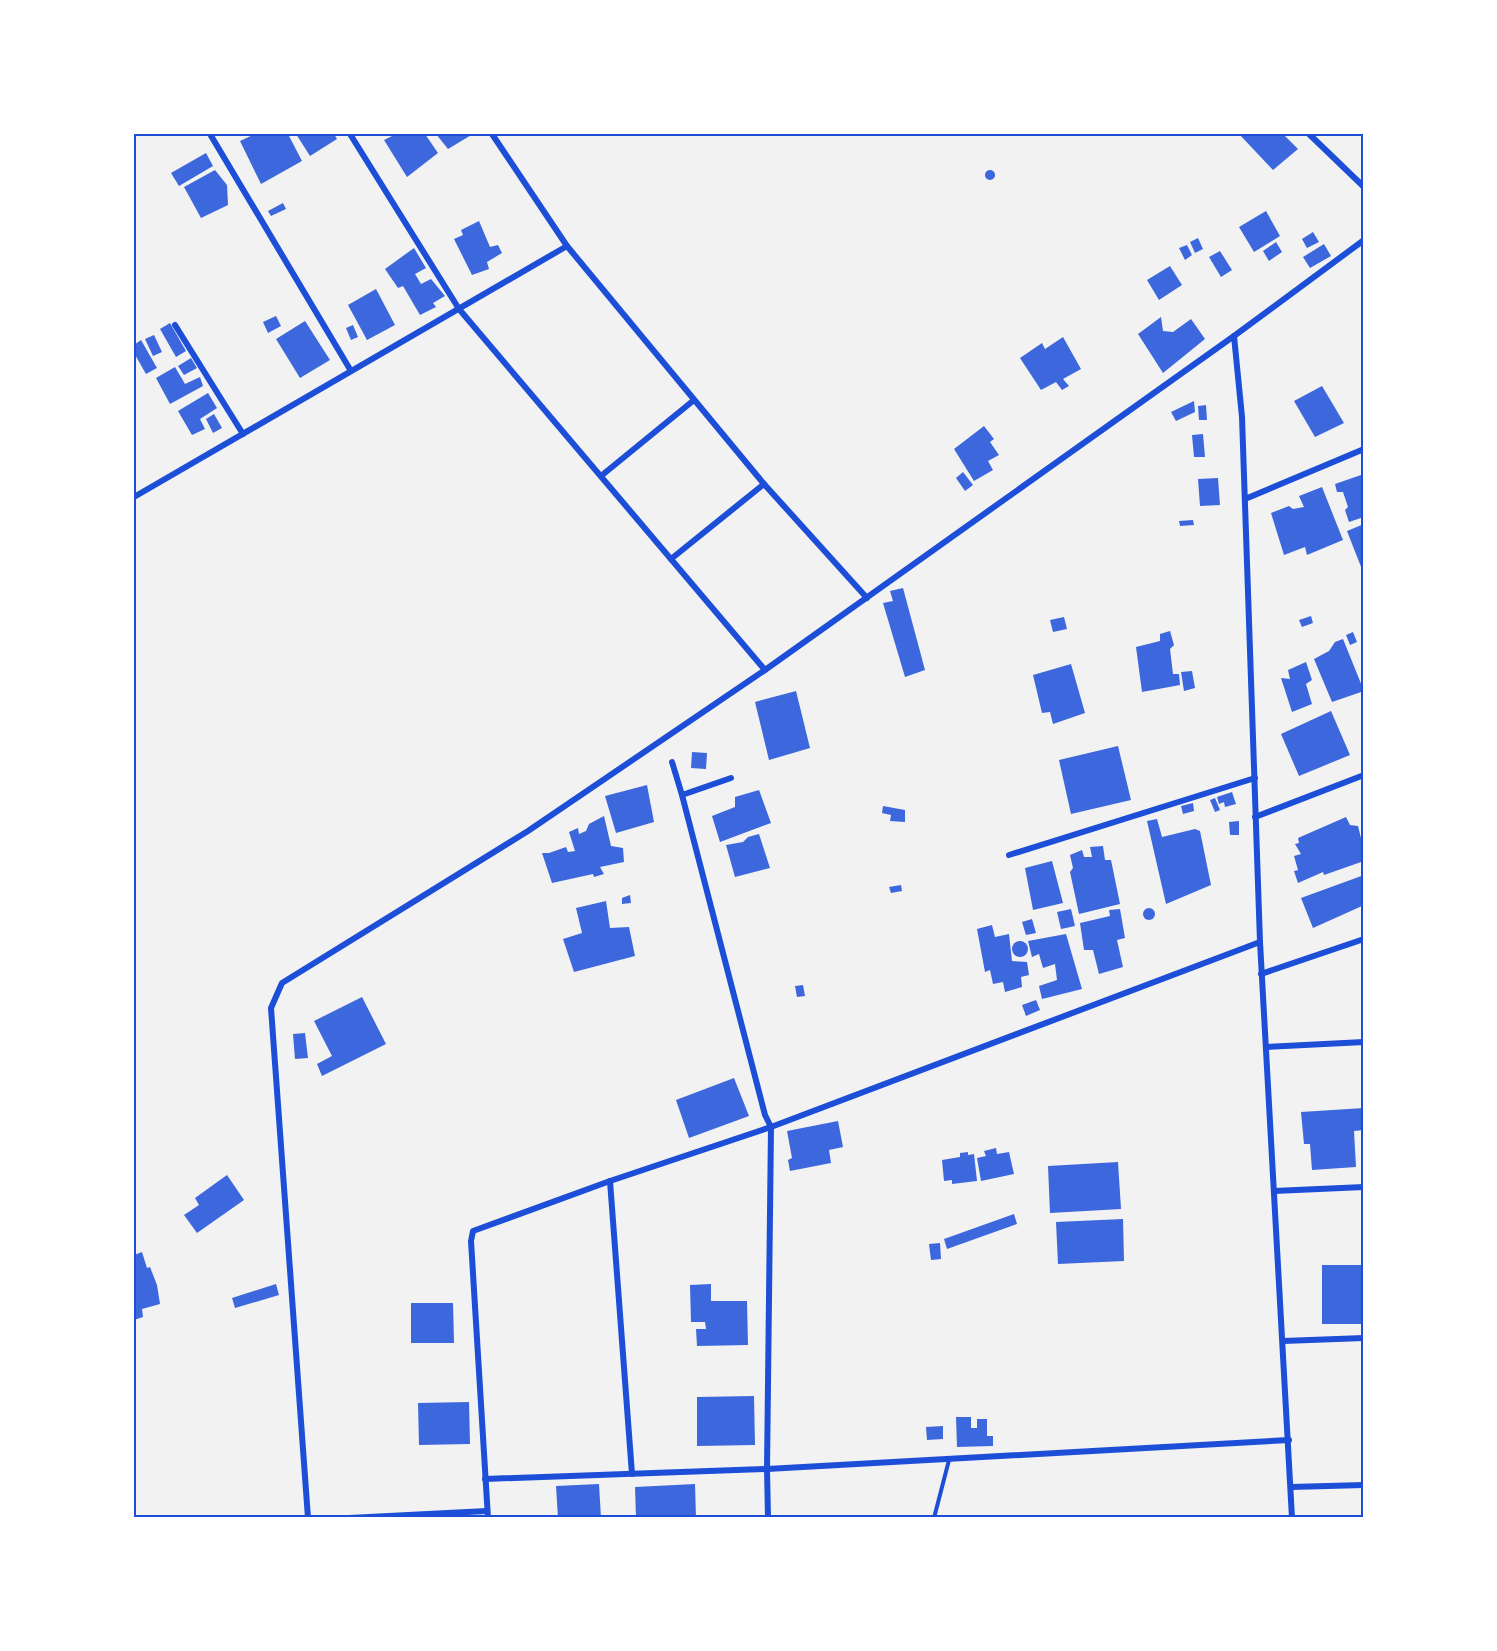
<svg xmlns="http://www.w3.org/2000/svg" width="1497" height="1651" font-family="'Varela Round',sans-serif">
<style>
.building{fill:#3d67dc}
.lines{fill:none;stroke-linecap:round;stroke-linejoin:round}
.service{stroke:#1d4ed8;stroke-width:4}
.minor{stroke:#1d4ed8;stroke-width:6}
.neatline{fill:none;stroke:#1d4ed8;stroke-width:2}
</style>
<rect width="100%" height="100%" fill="#f2f2f2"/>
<g class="building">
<path d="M255,134h33l14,27 -41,23 -21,-43z"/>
<path d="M296,134h38l3,5 -27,17z"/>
<path d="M396,134h29l13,19 -31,24 -23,-37z"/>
<path d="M436,134h37l-25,15z"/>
<path d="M1239,134h44l15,15 -25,21z"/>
<path d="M206,153l7,13 -34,20 -8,-13z"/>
<path d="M215,170l12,15 1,20 -27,13 -17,-31z"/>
<circle cx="990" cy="175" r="5"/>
<path d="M283,203l3,6 -15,7 -3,-5z"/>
<path d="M1266,211l14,25 -26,16 -15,-25z"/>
<path d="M479,221l11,26 8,-2 4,8 -15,9 2,7 -17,6 -18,-36 9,-4 -2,-5z"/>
<path d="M1313,232l6,10 -12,6 -5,-9z"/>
<path d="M1198,238l5,11 -8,4 -5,-11z"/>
<path d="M1276,242l6,10 -13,9 -6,-10z"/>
<path d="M1324,244l7,12 -21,12 -7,-11z"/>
<path d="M1187,245l5,10 -7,5 -6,-12z"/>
<path d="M414,248l12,20 -11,6 6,10 10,-5 14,17 -12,7 3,4 -16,8 -17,-29 -5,2 -13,-19z"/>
<path d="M1220,251l12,19 -11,7 -12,-20z"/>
<path d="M1170,266l12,19 -23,15 -12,-20z"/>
<path d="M376,289l19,36 -28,15 -19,-35z"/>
<path d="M276,316l5,10 -13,7 -5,-11z"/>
<path d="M1161,317l2,14 10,1 18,-13 14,20 -42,34 -25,-39z"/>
<path d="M305,321l25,39 -30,18 -24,-39z"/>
<path d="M170,323l16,28 -10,6 -16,-28z"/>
<path d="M353,325l5,12 -7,3 -5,-12z"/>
<path d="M154,335l8,17 -9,4 -8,-17z"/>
<path d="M1063,337l18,32 -18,10 6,7 -7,4 -6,-8 -15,8 -21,-32 22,-15 3,6z"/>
<path d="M141,340l16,28 -11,6 -12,-21v-8z"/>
<path d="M191,358l6,10 -13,7 -6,-9z"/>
<path d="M175,367l10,17 15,-7 3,9 -33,18 -14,-26z"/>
<path d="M1322,386l22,37 -29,14 -21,-36z"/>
<path d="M208,393l9,15 -17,11 5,10 -13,6 -14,-24z"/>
<path d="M1194,401l1,11 -19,9 -5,-9z"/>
<path d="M1206,405l1,15h-8l-1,-14z"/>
<path d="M214,414l8,14 -9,5 -7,-14z"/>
<path d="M984,426l10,13 -4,3 9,13 -11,6 5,9 -19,11 -20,-32z"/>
<path d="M1203,434l2,23h-11l-2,-22z"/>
<path d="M963,472l10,13 -8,6 -9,-13z"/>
<path d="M1361,475l3,4v38l-15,5 -4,-12 3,-3 -5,-15h-6l-2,-8z"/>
<path d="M1218,478l2,27 -20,1 -2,-27z"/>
<path d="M1322,487l21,53 -36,15 -2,-8 -21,8 -13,-42 18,-7 4,3 11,-2 -5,-11z"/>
<path d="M1193,520l1,5 -14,1 -1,-5z"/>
<path d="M1364,524v48h-1l-16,-41z"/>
<path d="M903,588l22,82 -20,7 -22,-74 10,-2 -3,-10z"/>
<path d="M1311,616l2,7 -11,4 -3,-7z"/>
<path d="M1064,617l3,12 -14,3 -3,-12z"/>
<path d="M1170,631l4,14 -4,4 3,25h6l1,11 -38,7 -6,-45 24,-6v-7z"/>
<path d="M1353,632l4,10 -7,3 -4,-10z"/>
<path d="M1343,639l21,52 -32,11 -18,-43 15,-8 6,-9z"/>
<path d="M1306,662l6,18 -6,4 6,20 -20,8 -11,-34 9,1 -2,-9z"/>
<path d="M1071,664l14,49 -32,11 -3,-12 -8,1 -9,-38z"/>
<path d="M1192,671l3,17 -11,3 -3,-19z"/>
<path d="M796,691l14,57 -41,12 -14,-58z"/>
<path d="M1331,711l19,44 -51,21 -18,-42z"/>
<path d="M1118,746l13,54 -60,14 -12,-54z"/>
<path d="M692,752l15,1 -1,16 -15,-1z"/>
<path d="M647,785l7,37 -38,11 -11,-37z"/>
<path d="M759,790l12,33 -51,19 -8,-26 23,-9v-10z"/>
<path d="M1232,792l4,12 -11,3 -1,-5 -5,2 -2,-7z"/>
<path d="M1215,798l5,12 -5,2 -5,-12z"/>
<path d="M1193,803l1,8 -11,3 -2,-8z"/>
<path d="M883,806l22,4v12l-15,-1 1,-6 -9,-2z"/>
<path d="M604,816l7,30 12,2 1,14 -24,5 4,7 -10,3 -1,-3 -41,9 -10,-30h7l17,-6 2,5 7,-1 -6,-19 9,-4 1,6 7,-3 3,-7z"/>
<path d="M1346,817l4,8 8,1 6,24v11l-40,14 -1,-3 -25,11 -4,-12 4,-1 -4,-14 7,-2 -6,-10 4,-1 -1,-5z"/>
<path d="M1157,819l5,18 33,-8 5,2 11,54 -45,19 -19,-83z"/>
<path d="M1239,821v14h-9l-1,-13z"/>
<path d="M759,834l11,34 -35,9 -9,-32 17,-3 5,-5z"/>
<path d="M1103,846l2,14h6l9,44 -41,10 -9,-42 3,-4 -3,-13 12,-5 2,7h8l-2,-10z"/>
<path d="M1052,861l11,42 -30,7 -8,-42z"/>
<path d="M1364,875v35l-2,-4 -49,22 -12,-30z"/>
<path d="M901,885l1,6 -11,2 -2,-6z"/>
<path d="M630,895l1,8 -9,1v-6z"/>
<path d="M606,901l4,27 19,-1 6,29 -61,16 -11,-33 19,-6 -6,-25z"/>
<circle cx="1149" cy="914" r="6"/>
<path d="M1071,909l4,17 -14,3 -4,-17z"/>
<path d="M1120,909l5,29 -8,2 6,27 -24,7 -6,-24h-9l-4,-27 30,-7 -1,-6z"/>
<path d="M1032,919l4,14 -10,2 -4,-13z"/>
<path d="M992,925l3,12 14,-3 3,27 15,1 2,13 -8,2 1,10 -17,5 -2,-10 -10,2 -3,-14 -5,2 -8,-43z"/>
<path d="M1066,934l16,55 -40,10 -3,-13 18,-6 -2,-16 -12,4 -4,-14 -7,3 -4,-16z"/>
<circle cx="1020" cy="949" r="8"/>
<path d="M803,985l2,11 -8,1 -2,-11z"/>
<path d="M362,997l24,47 -64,32 -5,-12 15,-8 -18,-35z"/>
<path d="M1036,1000l4,10 -14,6 -4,-11z"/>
<path d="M305,1033l3,25 -13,1 -2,-25z"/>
<path d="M734,1078l15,38 -60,22 -13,-38z"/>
<path d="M1364,1108v22l-10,1 2,36 -44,3 -2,-26h-6l-3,-32z"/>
<path d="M838,1121l5,26 -14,3 2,13 -41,8 -2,-11 4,-2 -5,-27z"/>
<path d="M996,1148l1,6 12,-2 5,22 -33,7 -4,-23 9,-2 -2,-5z"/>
<path d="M968,1152v3l6,-1 3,27 -25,3v-4l-8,1 -2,-21 18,-3v-4z"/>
<path d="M1118,1162l3,47 -71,4 -2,-47z"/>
<path d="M227,1175l17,25 -47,33 -13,-18 15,-10 -4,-7z"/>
<path d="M1014,1214l3,10 -70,25 -3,-10z"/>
<path d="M1123,1219l1,42 -66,3 -2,-42z"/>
<path d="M940,1243l1,16 -10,1 -2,-16z"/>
<path d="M142,1252l5,16 3,-1 7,18 3,19 -18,5 1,8 -9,3v-65z"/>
<rect x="1322" y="1265" width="42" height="59"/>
<path d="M276,1284l3,11 -44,13 -3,-10z"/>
<path d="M711,1284v17h36l1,44 -51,1 -1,-17h10l-1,-7h-14l-1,-37z"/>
<path d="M411,1303h42l1,40h-43z"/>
<path d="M754,1396l1,49 -58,1v-49z"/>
<path d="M469,1402l1,42 -51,1 -1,-42z"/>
<path d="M956,1417h15v11h6v-9h10v17h6v10l-36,1z"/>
<path d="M943,1426v13l-16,1 -1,-13z"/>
<path d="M599,1484l2,34h-43l-2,-32z"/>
<path d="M695,1484l1,34h-60l-1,-31z"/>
</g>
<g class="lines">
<path class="service" d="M934,1518l15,-58"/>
<g class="minor">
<path d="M210,134l141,237"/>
<path d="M350,134l109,175 306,361"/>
<path d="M492,134l75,112 197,238 103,114"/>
<path d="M1309,134l55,53"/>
<path d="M175,325l68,109"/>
<path d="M1234,336l8,81 18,525 32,576"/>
<path d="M601,476l93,-76"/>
<path d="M134,497l433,-251"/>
<path d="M1245,499l119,-50"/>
<path d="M671,559l93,-75"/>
<path d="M672,762l10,33"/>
<path d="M731,778l-49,17 83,320 6,12 -4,342 1,49"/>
<path d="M1255,817l109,-42"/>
<path d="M1009,855l246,-77"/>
<path d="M1261,974l103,-35"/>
<path d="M1266,1047l98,-5"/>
<path d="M610,1181l22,293"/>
<path d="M1274,1191l90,-4"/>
<path d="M1283,1341l81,-3"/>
<path d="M485,1479l282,-10 522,-29"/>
<path d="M1291,1487l73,-2"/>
<path d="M308,1518l-37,-510 11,-25 246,-152 237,-161 469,-334 130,-96"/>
<path d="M349,1518l138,-7"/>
<path d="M488,1518l-17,-277 2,-10 137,-50 161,-54 489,-185"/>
</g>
</g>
<rect width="1497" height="1651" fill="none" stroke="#ffffff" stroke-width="270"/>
<rect x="135" y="135" width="1227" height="1381" class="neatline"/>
</svg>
